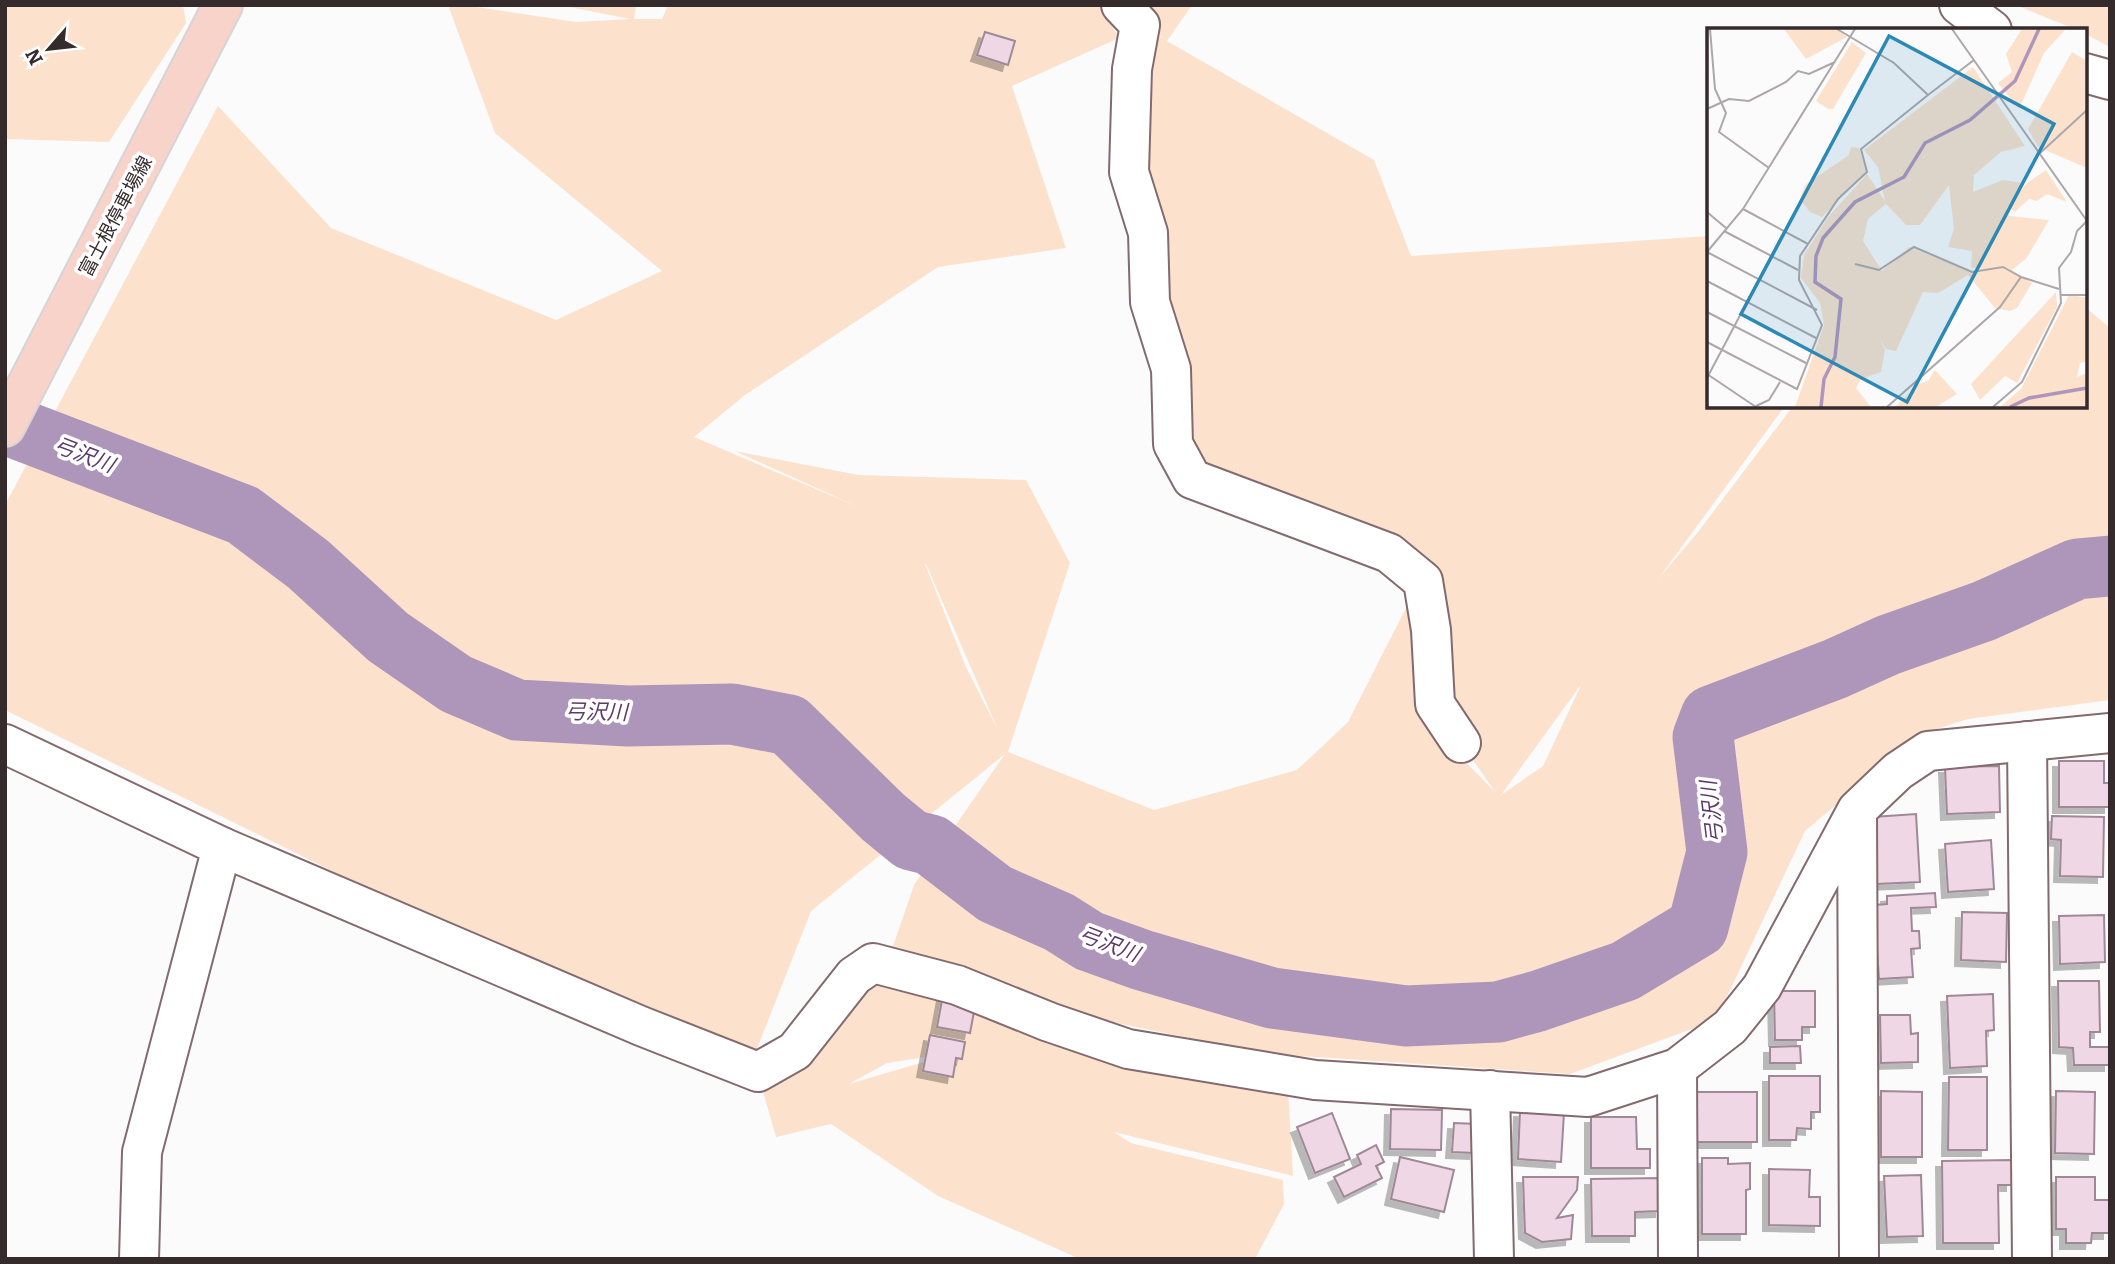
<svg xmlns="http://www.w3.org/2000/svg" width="2115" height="1264" font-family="Bitter,'Noto Sans JP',serif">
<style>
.green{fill:#fce2cd;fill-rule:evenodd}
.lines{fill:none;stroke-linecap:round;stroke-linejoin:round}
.river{stroke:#ae95ba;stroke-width:61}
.building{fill:#f0d7e6;stroke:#a08997;stroke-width:2;filter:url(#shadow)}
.minor-casing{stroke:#836a6e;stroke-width:42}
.major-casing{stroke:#d7d4d5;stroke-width:42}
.minor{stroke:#fff;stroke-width:38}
.major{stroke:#f8d3c9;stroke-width:38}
.labels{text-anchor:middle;stroke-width:7;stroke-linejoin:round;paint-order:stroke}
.street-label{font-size:19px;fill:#352a2c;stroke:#fff}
.water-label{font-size:21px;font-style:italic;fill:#5c3a6c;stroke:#fff}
.inset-river{fill:none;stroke:#ae95ba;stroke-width:3.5}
.inset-road{fill:none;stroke:#aca7a8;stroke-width:2}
.view{fill:#2c89b5;fill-opacity:0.15;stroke:#2c89b5;stroke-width:3.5}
.inset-edge{fill:none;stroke:#352a2c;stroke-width:3.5}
</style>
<defs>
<filter id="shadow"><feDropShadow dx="-6" dy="6" stdDeviation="0" flood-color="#0004"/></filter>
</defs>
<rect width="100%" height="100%" fill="#fbfbfb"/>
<g class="green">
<path d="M5,5h178l3,18 -77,119 -104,-3z"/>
<path d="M448,5h15l113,17 54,-3 -71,-14h77l-2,14h28l6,-14h432l19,33 -107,48 54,162 -128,19 -193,128 -51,42 162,69 -121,-55 123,24 168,5 44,83 -62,189 146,58 143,-40 51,-48 62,-122 13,-19 -231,-102 -36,-156 -16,-298 23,13 -36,-33h65l-25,36 207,119 37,96 298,-20v170h76l-126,172 39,-46 95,-126h292v-99l25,21v372l-142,19 -48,15 -115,97 -89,189 -146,54 -301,-20 -182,-37 -197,-62 24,-70 91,-131 -194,157 -54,138 -45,-16 -337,-141 -370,-182v-205l213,-399 113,122 225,92 106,-49 -167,-138zM925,564h1l72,166 -32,-63zM1583,681l-40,85 -42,29 82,-113zM1443,716l52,76 -44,-45z"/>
<path d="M2016,5h94v42l-25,-13v-4c-12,0 -54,-19 -69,-25z"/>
<path d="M877,972l411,116 5,88 -179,-44 17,11 152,37 1,24 -29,55h-175l-142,-63 -107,-72 -55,13 -14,-49zM958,1052l-109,32 38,-21z"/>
</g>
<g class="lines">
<path class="river" d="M5,424l238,91 65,49 80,73 68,47 61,26 111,6 104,-2 57,11 94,92 28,23 20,5 64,49 64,28 30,19 53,19 130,38 134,18 92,-4 40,-11 87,-30 73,-44 19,-75 -14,-115 8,-21 124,-47 53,-24 96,-34 93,-42 33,-3"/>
</g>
<g class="building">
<path d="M985,32l30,9 -7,24 -31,-10z"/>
<path d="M2059,761h45v22h6v24h-51z"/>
<path d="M1999,766l1,46 -53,2 -2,-47z"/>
<path d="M1916,814l4,68 -44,2 -3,-67z"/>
<path d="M2052,816l52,1 -1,60 -43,-1 1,-36 -10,-1z"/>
<path d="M1991,840l3,49 -46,3 -3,-48z"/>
<path d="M1935,893l1,14 -25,1 1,23h7l1,17 -9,1 2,28 -34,2 -5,-74 13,-1v-8z"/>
<path d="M1962,912l45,1 -1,49 -45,-2z"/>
<path d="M2104,915l1,47 -45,2 -1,-48z"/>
<path d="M2058,981h41l1,51h-10v15h20v18h-36l-1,-17 -14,-1z"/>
<path d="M1774,991h41v36h-13v13h-27z"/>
<path d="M1993,994l1,36 -8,1 1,35 -37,2 -3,-72z"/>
<path d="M943,995l33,6 -6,32 -33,-6z"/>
<path d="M1880,1015h30l1,19 7,-1v29l-37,1z"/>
<path d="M930,1035l35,7 -3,17 -6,-1 -3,19 -30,-6z"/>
<path d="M1800,1046l1,17h-31v-16z"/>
<path d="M1769,1076h51v36h-9v17l-14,-1 -1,12h-27z"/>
<path d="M1949,1077h38v73h-39z"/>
<path d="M1881,1091l41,1v65h-41z"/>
<path d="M2056,1091l39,1 -1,62 -39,-1z"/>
<rect x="1694" y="1092" width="63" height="50"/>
<path d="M1391,1109l51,1 -1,40 -51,-1z"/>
<path d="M1520,1111l44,2 -3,49 -43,-3z"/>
<path d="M1332,1113l18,46 -35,14 -18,-46z"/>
<path d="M1591,1117h45l1,32h13v19h-59z"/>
<path d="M1454,1123l23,1 -2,29 -23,-1z"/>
<path d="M1376,1145l8,17 -8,4 6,12 -38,19 -10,-20 27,-13 -4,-9z"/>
<path d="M1400,1157l54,13 -10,42 -53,-13z"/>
<path d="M1702,1158h26v6l22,-1v26l-4,1v44h-44z"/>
<path d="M2012,1160v25h-14l1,58h-56l-1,-82z"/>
<path d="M1769,1169l41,1 -1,27h11v29l-51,-1z"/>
<path d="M1921,1175l2,61 -36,1 -3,-61z"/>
<path d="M1523,1177h55l-1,13 -20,28 16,-3 -2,24 -29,3 -17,-9z"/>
<path d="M2056,1177h39v23h14v33h-17l-1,10h-25v-14h-10z"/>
<path d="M1661,1178v33l-26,1v24h-43l-1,-57z"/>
</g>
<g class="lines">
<g class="minor-casing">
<g id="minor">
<path d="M1121,5l19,20 -8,44 -3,103 19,61 2,69 21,67 2,75 19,35 197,74 34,28 8,49 4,74 26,39"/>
<path d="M1959,5l33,25"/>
<path d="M2085,73l25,7"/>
<path d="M2027,741l5,518"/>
<path d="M5,744l217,103 -80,305 -3,107"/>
<path d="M1857,813l2,446"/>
<path d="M222,847l419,179 117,46 37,-21 59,-75 19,-13 84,22 92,37 79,27 187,31 273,17 89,-29 53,-41 32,-40 95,-177 41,-39 30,-20 182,-18"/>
<path d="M1677,1068l1,191"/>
<path d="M1490,1090l4,169"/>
</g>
</g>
<g class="major-casing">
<path id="major" d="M5,427l218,-422"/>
</g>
<use href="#minor" class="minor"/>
<use href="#major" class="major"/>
</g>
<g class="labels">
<g class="street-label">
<text transform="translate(115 216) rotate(-62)" y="7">富士根停車場線</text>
</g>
<g class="water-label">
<text transform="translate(84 455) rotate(21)" y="7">弓沢川</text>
<text transform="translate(596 712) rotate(1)" y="7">弓沢川</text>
<text transform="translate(1712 812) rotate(-97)" y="7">弓沢川</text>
<text transform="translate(1109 944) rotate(21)" y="7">弓沢川</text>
</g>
</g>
<g transform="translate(1707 28)">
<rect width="380" height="380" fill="#fbfbfb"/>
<path d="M77,1h52l11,8 -41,22zM315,1h65l-22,1 -21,23 -25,56 -21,-26 14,-11 -6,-18zM145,14l14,11 -33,56h-5l-12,-8zM365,24l15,9v107l-49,-21 -10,-18zM266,39l52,79 -24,6 -27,23 -1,17 30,-12 20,3 -13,20 17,-20 19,-13 21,32 -20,-8 -10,7 -8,-2 -14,13 -7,-6 -2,4 4,6 39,4 -23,39 -14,11 20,13 -15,25 -7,3 -15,-3 -27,-33 -30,18 -15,-1 -27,59 -10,-2 -6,-10 5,11 -4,22 -20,7 -5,9 15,19h-76l29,-82 -4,-22 -19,-25 3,-23 24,-38 39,-43 18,27 -7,-34 -14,-17zM242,157l5,44 -6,18 24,4 -1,17h12l-11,4 -63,-25 -27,24 -19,-30 5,-22 18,-15 20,21h14zM144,119l8,1 7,24 -44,45 -12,-5 -10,-13 5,-14 44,-30zM349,264l1,15 -40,76 -12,-7 -25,24 -9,-16zM362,267l18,3v63l-7,2 -3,14 10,-4v34h-87l21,-18zM228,342l22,24 -21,13h-41l23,-23 10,-3z" fill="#fce2cd" fill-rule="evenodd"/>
<path class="inset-river" d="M114,379l3,-28 11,-22 6,-58 -26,-17 1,-26 7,-18 32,-36 49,-25 21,-34 45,-23 45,-39 24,-52M303,379l19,-9 58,-10"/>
<path class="inset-road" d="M3,1l5,60 11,24 -7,19 50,36M130,1l57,34 34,32 46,-35M245,1l135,192M0,81l22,-10 20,2 37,-19 12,-11 11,3 26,-12M332,126l48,-44M36,181l65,35M0,184l19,16M17,203l74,39M0,224l36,-43 112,-180M0,224l110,58M148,236l24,6 35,-23 58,25 31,-5 18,10M0,253l109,57M354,267h26M0,284l99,51M0,314l90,47 25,-64 -23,-45 1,-24 38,-57 29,-27 -6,-23 67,-54M0,346l49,33M0,350l77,-146M49,378l13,-6 11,-18M180,379l113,-100 21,-30 38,12M286,379l29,-25 39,-79 -2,-35 12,-16 6,-21 10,-10"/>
<path class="view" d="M182,8l165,88 -147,278 -166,-88z"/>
<rect width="380" height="380" class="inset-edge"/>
</g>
<rect width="2115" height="1264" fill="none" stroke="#352a2c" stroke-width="14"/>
<g transform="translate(49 49) rotate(242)" stroke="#ffffff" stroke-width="5" paint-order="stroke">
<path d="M0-5L12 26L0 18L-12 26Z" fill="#352a2c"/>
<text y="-10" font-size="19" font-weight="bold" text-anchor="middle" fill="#352a2c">N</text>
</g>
</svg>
